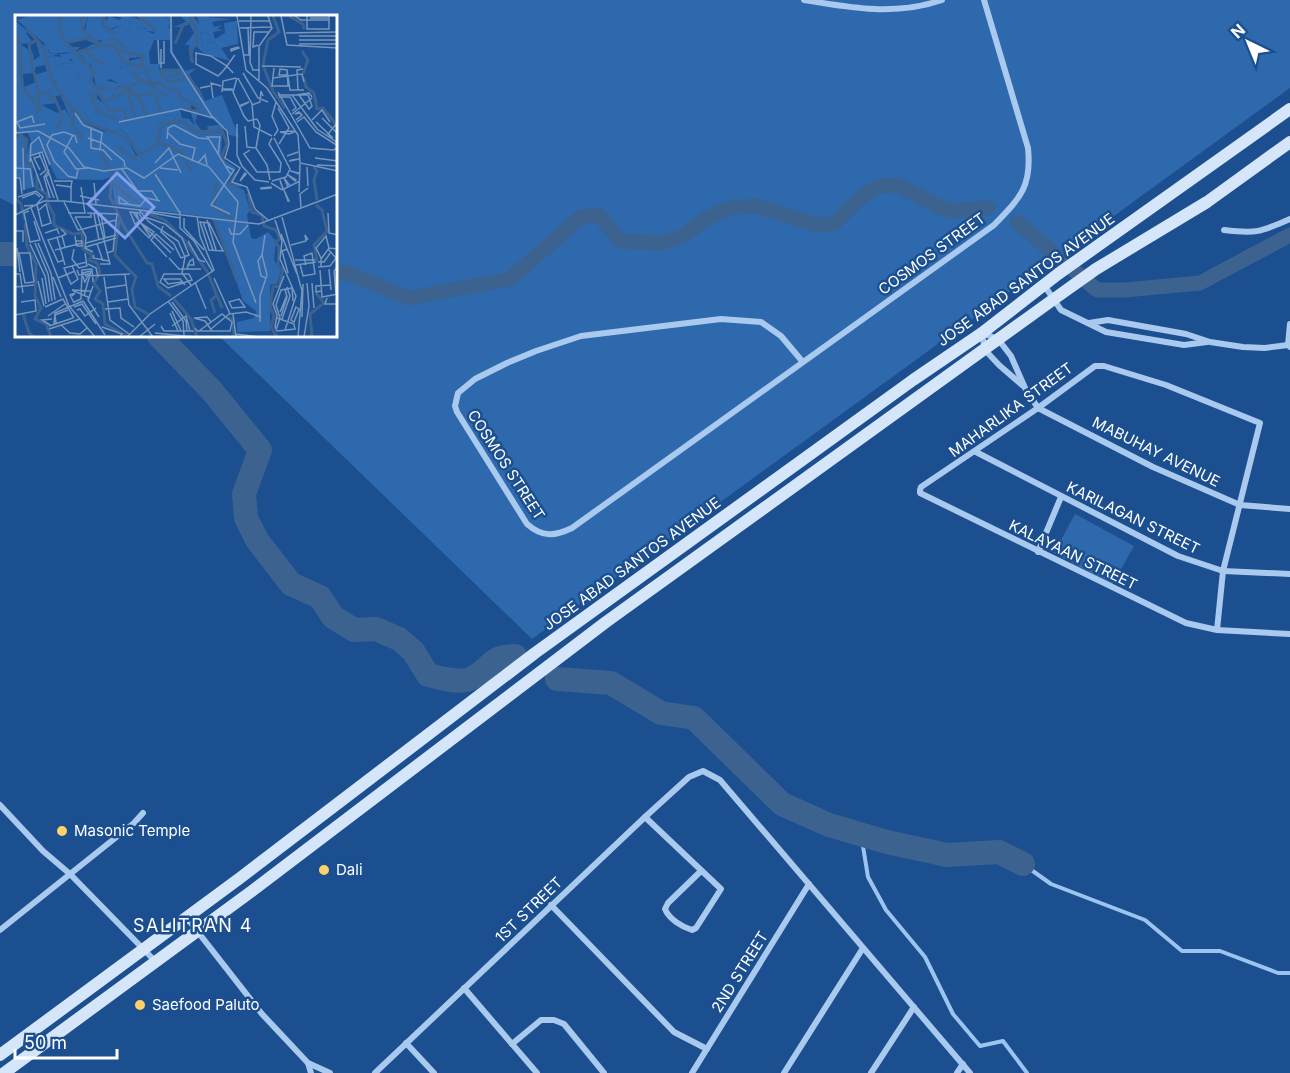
<svg xmlns="http://www.w3.org/2000/svg" width="1290" height="1073" font-family="Inter,sans-serif">
<style>
.grass{fill:#2e69ad}
.lines{fill:none;stroke-linecap:round;stroke-linejoin:round}
.stream{stroke:#9cc4f0;stroke-width:4}
.canal{stroke:#3c6290;stroke-width:15}
.river{stroke:#3c6290;stroke-width:24}
.street{stroke:#a9c9ee;stroke-width:6}
.secondary{stroke:#d6e6fa;stroke-width:12}
.poi-dot{fill:#ffd166;stroke:#1b4f8f;stroke-width:2}
.labels{text-anchor:middle;stroke-width:5;stroke-linejoin:round;paint-order:stroke}
.street-label{font-size:15px;fill:#fff;stroke:#1b4f8f}
.poi-label{font-size:15px;fill:#fff;stroke:#1b4f8f;text-anchor:start}
.quarter-label{font-size:18px;letter-spacing:1.5px;fill:#fff;stroke:#1b4f8f}
.inset-river{fill:none;stroke:#3c6290;stroke-width:3}
.inset-road{fill:none;stroke:#7695bc;stroke-width:1.5}
.view{fill:#839eea;fill-opacity:0.15;stroke:#839eea;stroke-width:3}
.inset-edge{fill:none;stroke:#fff;stroke-width:3}
</style>
<rect width="100%" height="100%" fill="#1b4f8f"/>
<g class="grass">
<path d="M0,0h1290v88l-758,551 -313,-303h117v-320h-320v190l-16,-8z"/>
<path d="M1075,514l59,32 -22,39 -58,-32z"/>
</g>
<g class="lines">
<g class="stream">
<path d="M861,834l7,43 18,33 39,47 28,57 27,32 23,-5 24,32"/>
<path d="M1023,864l28,20 94,36 37,31h38l58,22h12"/>
</g>
<g class="canal">
<path d="M1017,222l80,68h28l75,-7 90,-48"/>
<path d="M336,274l8,-2 65,26 101,-19 71,-62 18,-2 21,26 42,2 21,-7 21,-16 25,-12 27,-2 62,19 15,-1 32,-30 14,-8 18,-1 43,22 13,4 35,-3"/>
</g>
<g class="river">
<path d="M0,254h16"/>
<path d="M159,336l53,55 48,59 -16,44 2,24 11,22 34,44 29,13 13,20 21,13 22,-1 23,10 14,12 15,24c13,3 34,10 46,2 20,-11 14,-20 41,-21"/>
<path d="M557,679l54,4 50,30 33,5 88,86 47,21 58,17 60,13 52,-3 24,12"/>
</g>
<g class="street">
<path d="M804,0c47,8 92,16 138,0"/>
<path d="M1224,230c32,4 37,2 66,-11"/>
<path d="M1044,285l17,25 45,22 78,13 23,-3"/>
<path d="M1089,323l19,-3 78,14 24,8 33,5 22,1 23,-3 2,2"/>
<path d="M982,333l16,6 13,17 14,32 13,20 115,59 87,38 50,4"/>
<path d="M982,334l3,16 14,15 23,20"/>
<path d="M1288,345l2,-21"/>
<path d="M802,361l-21,-25 -20,-14 -40,-3 -140,17 -45,15 -29,12 -32,16 -17,14 -3,13 2,6 70,112c16,14 28,12 45,4l422,-303c26,-27 38,-38 34,-77l-44,-148"/>
<path d="M976,452l202,104 45,15 67,3"/>
<path d="M1038,552l23,-55"/>
<path d="M1217,630l6,-59 37,-148 -94,-38 -62,-19h-9l-57,42 -117,79 -1,3v3l266,130 31,7 73,4"/>
<path d="M0,805l43,46 27,23 86,88"/>
<path d="M645,817l76,72 -25,39 -4,2c-10,-3 -23,-11 -27,-21l3,-6 33,-32"/>
<path d="M551,905l123,127 33,17"/>
<path d="M187,918l75,96 46,49 3,10"/>
<path d="M0,930l134,-107 9,-10"/>
<path d="M464,988l73,85"/>
<path d="M406,1043l28,30"/>
<path d="M512,1044l29,-24h13l10,4 40,49"/>
<path d="M308,1063l22,10"/>
<path d="M375,1073l270,-256 44,-40 14,-6 17,9 250,293"/>
<path d="M692,1073l117,-189"/>
<path d="M784,1073l79,-125"/>
<path d="M871,1073l43,-66"/>
<path d="M957,1073l6,-9"/>
</g>
<g class="secondary">
<path d="M0,1055l240,-177 295,-225 378,-273 69,-47 76,-59 232,-165"/>
<path d="M4,1073l248,-182 354,-269 448,-323 42,-30 111,-67 83,-60"/>
</g>
</g>
<g class="poi-dot">
<circle cx="62" cy="831" r="6"/>
<circle cx="324" cy="870" r="6"/>
<circle cx="140" cy="1005" r="6"/>
</g>
<g class="labels">
<g class="street-label">
<text transform="translate(932 254) rotate(-36)" y="5">COSMOS STREET</text>
<text transform="translate(1026 280) rotate(-36)" y="5">JOSE ABAD SANTOS AVENUE</text>
<text transform="translate(1011 410) rotate(-36)" y="5">MAHARLIKA STREET</text>
<text transform="translate(1156 452) rotate(26)" y="5">MABUHAY AVENUE</text>
<text transform="translate(506 465) rotate(57)" y="5">COSMOS STREET</text>
<text transform="translate(1133 518) rotate(26)" y="5">KARILAGAN STREET</text>
<text transform="translate(1073 555) rotate(26)" y="5">KALAYAAN STREET</text>
<text transform="translate(632 564) rotate(-36)" y="5">JOSE ABAD SANTOS AVENUE</text>
<text transform="translate(529 910) rotate(-44)" y="5">1ST STREET</text>
<text transform="translate(740 972) rotate(-58)" y="5">2ND STREET</text>
</g>
<g class="poi-label">
<text x="74" y="836">Masonic Temple</text>
<text x="336" y="875">Dali</text>
<text x="152" y="1010">Saefood Paluto</text>
</g>
<g class="quarter-label">
<text x="193" y="932">SALITRAN 4</text>
</g>
</g>
<g transform="translate(15 15)">
<rect width="322" height="322" fill="#1b4f8f"/>
<path d="M13,1h56l-5,4 9,18 -20,4 3,10 -20,2 -6,-10 -28,-24zM73,1h15l-1,10 7,6 28,8 10,-3v-6l7,3 2,-4 -9,-6 2,4 -9,1 -8,-13 15,8 -8,-8h26l6,5 -3,7h3l-1,12h-16l-5,13 1,11h11l-3,5 23,1 18,22 2,10 -9,2 12,2 5,10 -18,-11v3h-17l5,2 1,9 -5,3 -1,-7 -12,1 -6,8v15l-7,10 -10,4 -10,-17 -8,-6 -11,1 -13,-18 -9,6 -6,-11 -4,1 -8,-7 22,-8 12,10 -8,-15 18,7v-5l8,-6 -12,-6 -14,7 -5,-23 -14,-11 16,-8 9,1 -1,-5 -5,1 -11,-10zM97,29l9,11 -1,-6 4,4 2,-4 3,5 17,3 -18,4 -6,-4 16,10 11,3 2,13 8,-2 3,2 -12,2 -3,-13 -15,2 -3,-9 -9,4 2,-8 -8,-14 -6,2 -1,-1zM94,1l10,4 3,-2 -5,-2h13l-3,3h5l-3,5 3,7h-6l-4,-6 -12,4 -5,-7zM185,17l9,2 2,6 -6,3 10,-1 2,6 -13,3zM59,38l1,4 -6,2 6,5 -14,-1 3,5 10,1 6,9 -23,7 -3,-14 8,-4 -11,-4 -2,-7 17,1zM37,74l7,2 3,7 1,4 -3,-7 -6,2 3,6 -15,2 15,8 8,-4 8,14 -3,8 12,4 -9,-10 1,-12 6,1 4,9 45,19 7,14 22,-8 4,-20 7,-4 12,-2 17,13 24,-3 -1,26 15,10 -9,15 17,7 6,20 -3,5 4,23 5,1 12,-7 8,9 -2,19 7,11 -4,13 -7,1v46l-33,1v-10l17,-4 2,-7 -13,-10 -28,-83 -100,-13 -4,-28 -9,3 -45,-1 -14,-28 -13,5 5,31 -13,3 -1,-13h-6v-36l4,-7 7,6 -2,18 4,7 -3,-7 6,-17 -3,-8 -13,2 4,-3 -4,-13 23,-10 -7,-15z" fill="#2e69ad" fill-rule="evenodd"/>
<path d="M73,1l-4,12 6,9 19,10 4,-3 4,1 7,7 4,-3 2,5 16,3 -17,1v3l21,8v13l10,1 -12,1 -1,-12 -15,2 -3,-9 -9,4 2,-8 -8,-14 -6,2 -22,-9 -7,-20zM88,1l8,14 11,-5 5,6h5l-3,-7 3,-5 -5,3 -1,-4 4,-2 10,8 -1,5h8l1,-4 -8,-4 -1,-5 17,16 -9,-1v8l-10,2 -19,-3 -15,-10zM151,1h6l1,36 12,19 12,-3 -9,7 12,15 5,11 17,-6 17,42 -10,-2 -4,-8 -3,5 -24,3 -17,-13 -12,2 -7,4 -4,20 -20,8 -9,-14 -21,-8 -9,-9 -15,-2 -5,-9 -7,2 1,9 9,10 -13,-4 -17,3 18,-3 2,-8 -12,-30 -8,-4 -20,5 6,15 -2,4 -21,6v-98l14,11 -3,1 7,10 -13,1 13,9 1,7 6,-4 -5,-18 8,11 2,-6 5,11h15l6,-2 -2,-5h11l-4,4 5,5 18,10 -10,-3 7,9 -4,8 4,6 8,-6 18,4 -12,15 -6,1 -7,-11v9l-5,-4 -21,8 12,7 5,10 9,-6 13,18 10,-1 9,6 10,17 15,-11v-15l7,-11 13,-1 1,7 5,-3 -3,-3 2,-6 -6,2 -9,-18 10,14h17l-5,4 -6,-3 2,9 7,1 6,7 -5,-16 5,1 2,-5 -24,-16 26,2 -10,-14 -3,3 -2,-4h4l-17,-26v-23l-4,-3 4,1v-4zM44,39l5,5 6,-2 4,7 -13,-1 3,5 10,1 6,9 -26,5 3,-3 -3,-9 8,-3 -14,-11zM30,50l2,6 -12,4 1,7 -12,5 -1,-13 11,-1 2,-6zM183,97l12,5 9,8 -12,1 1,4 -6,1 -7,-9zM166,1h12l6,8 -2,-8 33,3 -18,3 2,5 8,-2 -5,4 7,1 -11,2 2,7 10,-6 -1,-10 13,-2 1,23 -17,4 9,13 -27,-8 -8,-8 -5,18 -1,-18h-4l9,-12 -5,-10 -6,4h-9l12,-5zM185,17l9,2 2,6 -6,3 10,-1 2,6 -13,3z" fill="#2e69ad" fill-rule="evenodd"/>
<path class="inset-river" d="M44,1l3,22 32,34 -4,9 3,6 16,2M72,1l-5,3v9l8,10 19,10 4,-3 10,16 19,7M89,1v10l11,8M123,1l18,14M176,1l6,17v11l-7,6 3,13M258,1l6,16 -11,8 -5,25 10,26 12,17M274,1l14,8 1,5M11,13l17,19 9,33 20,30v16l10,12M0,21l5,7 2,43 16,21M92,25l7,-1 12,9M54,27l20,-4M160,29l8,-19 8,-3M71,35l8,10 10,3M102,35l26,6 -1,11 6,5 1,11 10,-1 11,8h8l3,8 16,7 1,6M287,36l6,9 -5,14M63,37l23,-7M144,55h22M146,55l2,8 17,-4M18,56l-4,-27 8,-4M19,57l5,23 8,-3 3,6 4,-1 9,20 -7,12M122,57l-5,2 35,22M173,60l14,24M289,63l2,9 8,6 3,16 6,-1 15,19M151,67l20,-3M81,75l14,20h14l2,9M99,75l6,-4 17,10 18,-3M115,75l-3,-3 11,-4v-7M79,78l-3,2 6,15 21,10M113,78l7,24M141,79l4,18M124,82l7,18M90,86l25,-11 6,4M55,92l16,15 42,16 12,17 16,-10 5,-21 20,-3 16,11 25,-2 5,14 -5,11 4,5M169,93l18,5M21,98l4,-3 -2,-15M0,115l12,10 -3,19 9,9M143,127l23,10 10,19M101,130l20,15M86,139l11,20 -2,23 4,8M299,152l3,4 -3,9 3,20M222,157l-8,12 12,2M22,159v14l11,7 -1,5M97,168l28,22M201,169l-2,23 17,11M233,178l4,19 10,3 2,11 12,4 4,9 -5,3 4,5 -1,18 5,5 -4,16 -6,1 -3,19 4,10 -3,11 6,10M0,183l6,6 4,16M32,187l7,13v10l19,9 9,-1 1,16 9,6 -3,5 8,3 3,9 -6,11 6,8 -5,8 8,5 2,20 24,13M301,190l6,5 5,21 -13,14 3,16M100,192l8,18M126,196l24,9 21,22M198,202l24,64M104,205l-4,35 21,22 -4,12 3,18 13,7M10,208l2,23 9,18 -1,32 6,12 -6,11 11,5 5,13M108,210l24,38 5,1 6,22 13,10M171,228l21,28 15,37M159,284l17,20 6,18M200,298l-4,-13 5,-4M8,299l6,19 5,4M212,303l6,1 1,18M297,322l-2,-23 14,-11 -8,-10"/>
<path class="inset-road" d="M156,1v36l40,63 16,16 2,13 -4,14 15,10 -8,14 15,5 8,22 13,11M222,1l9,54 21,18 31,47 2,28 38,8M236,1l-1,46 3,8h7M266,1l6,29 51,3M280,1l6,4h28M292,1v13h22v-13M295,3h19M224,6h31M225,13l31,-1M271,18l52,-1M284,21h39M143,25l1,23h5v-22M284,25h39M284,29h39M243,30l-5,2 1,-15h15M223,32l1,1 -8,3v-2zM146,34v19M229,40h5l-1,-27M247,51l39,1M259,53l-2,18h18M272,55l3,20h14M217,56l1,2 -6,-7 -16,-10 -15,-3v11l22,12 5,-5 4,-5 7,-10 1,-1M272,60h-8l1,-6 7,1 1,16M222,63l-4,14 11,24 4,5 9,-2M223,63l14,26 2,23 18,9M258,63l29,-4 2,8M244,65v-34l13,-18 -4,-12M233,67l-5,-9 15,25 10,4M194,71l-9,2 10,-2M208,74h9v1h-8zM283,75l-1,-20 6,-1M207,77l1,-11 13,-3M263,77l32,56 24,2 4,-4M263,80h30l4,11 -3,3 -10,-14M277,80l25,34 21,14M280,80l14,-2 3,4M264,82h11l6,11 -4,3M198,83l-2,-15 10,3M234,87l-8,4v-1zM237,90l8,-3 1,-11 2,5M263,93l11,20 -10,16M60,98l8,12 19,8 -2,16M277,99l20,-16M307,103l16,16M281,105l6,-5 -3,-3 -4,2 5,-1M297,105l10,-10 8,12M104,107l62,-13 32,9M282,107l7,-5 12,15 22,14M301,107l17,16M19,108l-2,-7 -15,6 3,6 25,-4M222,109v31l5,11 13,14 14,2M230,111l2,21 9,1 11,17 3,15M76,112v21l12,2 9,10M265,117l13,-1 1,1 -5,2zM0,118l23,-2 31,17 15,19 20,4 23,-3 17,10 34,-24 31,13 29,35 -5,40 23,61M153,118l12,11 15,4 -3,13M58,120l-9,17 12,17 12,-1M259,121l4,-6 -6,-14 4,-14M191,122h14l-2,18M316,122l-3,-3 10,-12M73,123l14,5 22,18 1,6M152,124l1,-11 6,-3 24,13 11,1 22,36M62,128l-2,-7 -11,-4 -12,3 -5,10 7,16 14,15 8,2 2,-8M8,133l1,42M241,133l4,-23 -3,-6M235,135l-6,4 13,18h23l1,-9 -12,-19 3,-6M24,138l7,17 -6,5M272,141l11,-4 -11,4M300,143l23,3M274,146l3,-1 7,-1 -9,2M15,147l1,-18 8,-7 11,28M140,148l14,-15 12,25M183,148l7,-8 2,10M302,150l21,1M211,151l8,4 -23,35 19,9M292,152l1,19M0,153l15,1 3,18M106,153l21,29 18,4M145,153l18,2M25,155l-6,-12 7,-2M34,155l-5,7 6,21M275,156l9,2v1l-8,-3M230,158l1,1 -6,7 3,-5zM34,159l-3,3 8,21M140,159l25,39M273,160l8,5 -1,1 -6,-5M0,163h5l2,16M269,163l4,9 2,-1 -5,-7M265,165l3,9 -3,-8M39,166h18l-1,6M257,166l14,-4 4,-8 -16,-31M79,168l2,21M256,168l11,7 18,-9M41,170l15,2v15M256,172v1l-10,1v-1zM269,175l5,11h-1zM28,176l-13,-35 12,-4 16,48M123,176h14l6,9M284,177l1,-28M65,181l19,4M3,182l18,-6 7,6 -7,8 -12,1M7,183l13,-5 5,4M49,187l14,28 5,-1M22,190l5,21 9,-3 -5,-19 -7,6M115,190l-11,-8v6l21,3 6,-7M16,193l38,98 26,31M286,193l-1,-14 8,-6M124,195l10,12 29,19 7,16 -3,16 9,12M14,196l-5,2 6,29 10,-2 -6,-19M165,196v17l14,13 19,31M82,197l13,52h-10M118,197l17,24M121,197l3,9 32,32M131,197l34,6M53,198h17l-4,-26M72,198l30,1 -4,37 -6,2M313,198l1,20 9,2M79,199l5,26M86,199l4,24M0,200l29,-14h20l195,23 79,-30M60,202l11,20 -1,11 8,4M60,202h16v-3M130,202l20,7 17,14 7,17 -8,3M267,202l20,74 -4,46M169,203v10l20,22M192,205l9,30M260,205l7,21 -2,18 16,37 -11,34M185,207l9,1 14,28 -14,-1zM188,207l10,28M120,209l7,-5 -3,-6 -9,-1 5,12 14,14 5,-6 -13,-9M148,211l-2,6 13,12 7,14M214,213l2,6h9l8,-9M46,214l5,5 -4,2 3,11M68,214l33,-9M0,216h8v11M30,218l12,-4 2,5M266,219l16,40M47,221l-14,4 10,22 6,-2M60,221l1,7 1,3h5v-5h-6M42,222l8,28M173,226l11,19 6,2M20,228l13,31 4,27M23,228l13,30M71,228l30,-8M15,229l15,32 4,26M82,229l6,17M276,230l15,-4 -1,-6 3,5M322,231v-33M71,232l30,-9M2,233l3,24M59,234l-2,10 7,9 8,-2 -2,-13M272,234l-5,2 6,22M40,235l27,-7M15,238h-11l6,30 9,-1M15,238l4,29M79,240l-1,3 16,3M247,240l-4,6 3,15 5,2M152,242l-16,-17 5,-6 18,16M154,243l10,11h22M306,243l-5,-10 10,-12 3,12M280,245h20M303,247h6l7,-10M73,249l8,4 2,9M285,249l3,12 12,-2 -3,-21 -8,3 2,9M281,250l20,-3M57,251l6,13 -7,5 -7,-16 8,-2 3,-1 12,-3M303,252l12,-1 6,-8 -8,-9M306,252v-8l8,-11 9,1M172,254l1,-3v-1l2,-4 3,-2 1,6h-6M314,254l2,21M62,255l2,5 10,-1 -4,8M305,255l2,27 16,-3M36,258l4,27M0,259h5l3,19M149,259h25l3,6 -24,8 -8,-6zM110,260l4,30 24,32M70,261l45,-2M38,262l8,20M89,262l6,43 19,14M27,263l4,26M43,263l17,-7M199,263l16,36 16,-2 15,5M23,266l6,25M167,267l-14,2 -4,-5h16l5,6M180,267l11,27M70,268l-3,-10 9,-2M297,268l2,25M78,271l-5,14 11,17M0,272l19,-2M91,273l20,-3M306,276l-5,1v-6l15,-1M321,280l-2,-24 4,-5M57,281l3,-3 -5,2 4,8M69,281l7,-25M75,283l-18,-8 19,1M312,283l-2,6h13M224,284l6,8 -13,1 -3,-6zM68,286l22,34M153,286l15,20 1,14M59,287l7,-3 1,-29 10,-1 1,13M93,287l20,-3M157,287l14,19 1,10M30,292l18,-8 11,19M59,292l8,-3 14,20M281,292l3,2 -5,13 -3,-2zM90,294l15,-1 1,10 13,9M62,295l3,-1 5,7 11,-8M157,296l9,20M265,297l7,-17M155,298l8,18M218,299l3,23M0,300l21,-4 -1,-11 -14,2M33,301l17,-12M266,301l6,-19 -2,-8M287,302l1,-33M262,303l17,6 1,5 -18,2 -2,-4 2,-12 -4,-11 11,-28M267,304l8,-23 -3,-9M196,307l-4,-5 -13,1 11,3 7,10M245,307v-26l7,-21 -5,-20 3,-20M41,308l-1,-8 13,-5M39,309l1,-11 28,-12M35,310l-8,-5 10,-1M46,310l9,8 10,1 7,-6M34,311l24,-8M146,311l3,5h30M157,311l14,-10 4,15M87,312l20,7 -2,3M180,313l2,3h33l2,-9 -10,-8 -23,17M34,314l31,-10M196,314l18,-15M261,315l4,-12 -4,-13 5,-15 11,-2 1,13M140,318l40,4M221,319l23,3M112,322l23,-23 64,-44 -14,-34 -3,-20M124,322l16,-13M289,322l5,-31 -2,-23"/>
<path class="view" d="M102,158l37,34 -29,31 -37,-34z"/>
<rect width="322" height="322" class="inset-edge"/>
</g>
<g transform="translate(1248 42) rotate(317)" stroke="#1b4f8f" stroke-width="4.5" paint-order="stroke">
<path d="M0-4.5L10 22L0 15L-10 22Z" fill="#ffffff"/>
<text y="-9" font-size="16" font-weight="bold" text-anchor="middle" fill="#ffffff">N</text>
</g>
<path d="M15 1049v9h102v-9" fill="none" stroke="#ffffff" stroke-width="3"/>
<text x="24" y="1049" font-size="18" fill="#ffffff" stroke="#1b4f8f" stroke-width="4.5" paint-order="stroke">50 m</text>
</svg>
